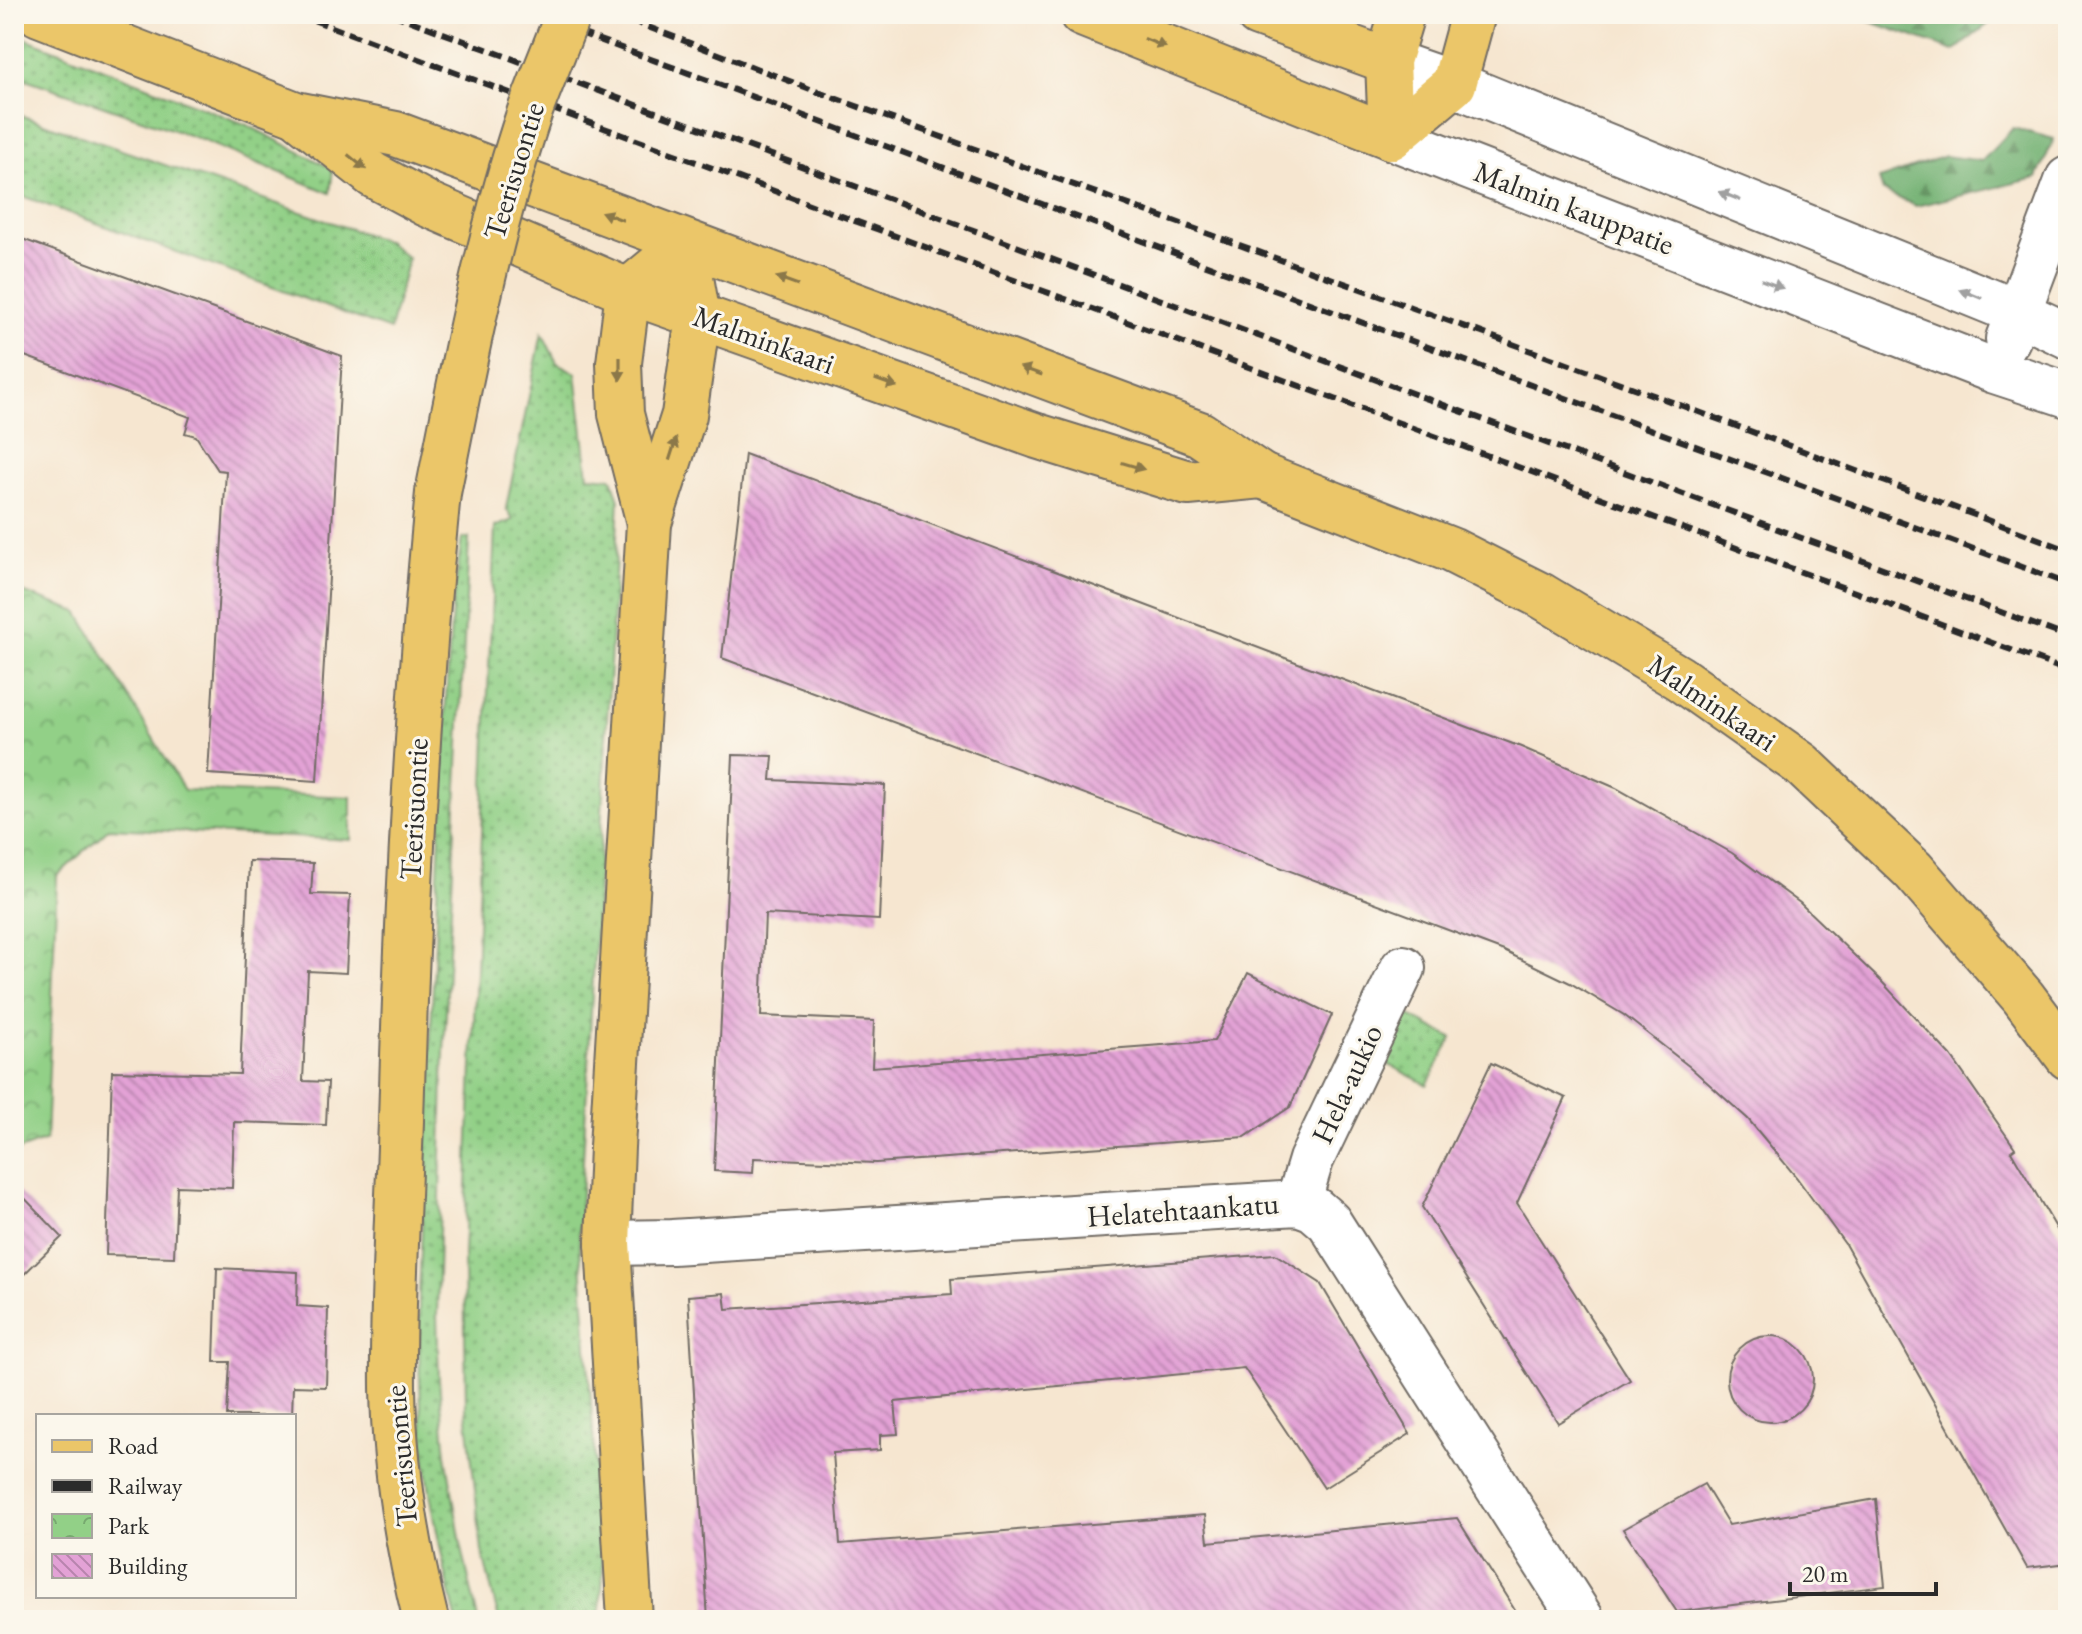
<svg xmlns="http://www.w3.org/2000/svg" width="2082" height="1634" font-family="'EB Garamond',serif">
<style>
.grass{fill:url(#grass-dots);stroke:#5e7e59;stroke-width:2}
.forest{fill:url(#forest-firs);stroke:#506e50;stroke-width:2}
.park{fill:url(#park-crowns);stroke:#5e7e59;stroke-width:2}
.building{fill:url(#building-back-hatch)}
.lines{fill:none;stroke-linecap:round;stroke-linejoin:round}
.minor-casing{stroke:#726c65;stroke-width:48}
.major-casing{stroke:#726c65;stroke-width:48}
.minor{stroke:#fff;stroke-width:44}
.major{stroke:#ebc669;stroke-width:44}
.rail{stroke:#2b2b2b;stroke-width:6;stroke-dasharray:12 6;stroke-linecap:butt}
.major-bridge-casing{stroke:#726c65;stroke-width:48;stroke-linecap:butt}
.major-bridge{stroke:#ebc669;stroke-width:44}
.oneway{fill:#8b784a}
.oneway2{fill:#a0a0a0}
.labels{text-anchor:middle;stroke-width:6;stroke-linejoin:round;paint-order:stroke}
.street-label{font-size:30px;fill:#2b2b2b;stroke:#fbf7ec}
</style>
<defs>
<pattern id="grass-dots" width="8" height="8" patternUnits="userSpaceOnUse" patternTransform="scale(2)"><rect width="8" height="8" fill="#92d087"/><path d="M2 2h.1M6 6h.1" fill="none" stroke="#77a96f" stroke-width="1.8" stroke-linecap="round"/></pattern>
<pattern id="forest-firs" width="22" height="20" patternUnits="userSpaceOnUse" patternTransform="scale(2)"><rect width="22" height="20" fill="#75b274"/><path d="M5 1l3.5 6h-7zM16 11l3.5 6h-7z" fill="#60915f"/></pattern>
<pattern id="park-crowns" width="20" height="18" patternUnits="userSpaceOnUse" patternTransform="scale(2)"><rect width="20" height="18" fill="#92d087"/><path d="M2 6a3 3 0 1 1 6 0M12 15a3 3 0 1 1 6 0" fill="none" stroke="#77a96f"/></pattern>
<pattern id="building-back-hatch" width="6" height="6" patternUnits="userSpaceOnUse" patternTransform="scale(2)"><rect width="6" height="6" fill="#e3a2d6"/><path d="M-1 5l2 2M0 0l6 6M5-1l2 2" fill="none" stroke="#b884ae"/></pattern>
</defs>
<rect width="100%" height="100%" fill="#fbf7ec"/>
<filter id="ink" filterUnits="userSpaceOnUse"><feTurbulence type="fractalNoise" baseFrequency=".0125" numOctaves="2"/><feDisplacementMap in="SourceGraphic" scale="16" xChannelSelector="R" yChannelSelector="G"/><feConvolveMatrix kernelMatrix="1 2 1 2 8 2 1 2 1" color-interpolation-filters="sRGB"/></filter>
<filter id="wash" filterUnits="userSpaceOnUse"><feTurbulence type="fractalNoise" baseFrequency=".006" numOctaves="4" result="noise"/><feDisplacementMap in="SourceGraphic" scale="32" xChannelSelector="R" yChannelSelector="G"/><feGaussianBlur stdDeviation="1.8" result="paint"/><feColorMatrix in="noise" values="0 0 0 0 0 0 0 0 0 0 0 0 0 0 0 0 0 1.4 0 .05"/><feComposite in="paint" operator="in"/></filter>
<g filter="url(#wash)">
<rect width="100%" height="100%" fill="#f6e6d0"/>
<g class="grass">
<path d="M14,34l233,91 86,44 -3,24 -136,-56 -180,-62z"/>
<path d="M14,113l374,129 20,16 -18,72 -376,-137z"/>
<path d="M542,333l15,30 19,10 12,103 24,2 7,22 -40,733 24,342 -4,45h-100l-17,-69 -16,-141 -2,-156 31,-727 18,-7 -7,-12z"/>
<path d="M462,538h7l-26,536 -6,241 2,65 7,75 15,89 17,76h-21l-1,-2c-13,-54 -25,-108 -31,-163 -6,-53 -6,-107 -6,-160l27,-595 6,-90z"/>
<path d="M1404,1013l48,25 -25,47 -47,-25z"/>
</g>
<g class="forest">
<path d="M1848,14h153l-47,37z"/>
<path d="M2013,128l41,11 -17,39 -121,28 -33,-15 -4,-12 66,-23 37,5z"/>
</g>
<path class="park" d="M14,589l64,23 106,178 167,7v43l-242,-12 -52,48 -11,264 -32,12z"/>
<g id="blocks">
<g class="building">
<path d="M14,236l328,120 -25,425 -109,-7 18,-303 -8,-1 -22,-34 -11,-3 5,-16 -176,-65z"/>
<path d="M745,454l776,293 95,41 116,65 68,50 83,80 68,73 64,92 -4,3 57,97v315l-41,5 -182,-324 -48,-66 -49,-59 -58,-52 -66,-52 -54,-32 -66,-32 -782,-293z"/>
<path d="M733,755l40,1 -2,24 114,5 -6,135 -114,-6 -4,102 113,5 -2,46 342,-26 34,-68 84,42 -42,92 -45,30 -369,26 -122,-5 -1,15 -39,-2z"/>
<path d="M249,861l64,2 -2,31 39,1 -4,78 -38,-2 -5,110 25,1 -2,43 -92,-3 -2,66 -55,-2 -3,71 -68,-2 6,-184 128,3z"/>
<path d="M1491,1063l75,35 -49,105 113,177 -72,43 -136,-216z"/>
<path d="M14,1187l48,50 -48,47z"/>
<path d="M1275,1254l45,29 90,151 -86,54 -80,-120 -349,34 3,32 -18,1v15l-47,3 7,91 365,-29 3,27 249,-24 64,102h-813l-20,-324 36,-3 2,16 226,-15 -1,-15z"/>
<path d="M217,1268l81,4 -1,34 31,2 -2,79 -33,-1 -1,30h-65l3,-54h-16z"/>
<circle cx="1770" cy="1379" r="43"/>
<path d="M1704,1484l25,41 147,-26 9,87 -208,26 -54,-83z"/>
</g>
</g>
</g>
<g filter="url(#ink)">
<use href="#blocks" fill-opacity="0" stroke="#726c65" stroke-width="2"/>
<g class="lines">
<g class="minor-casing">
<g id="minor">
<path d="M1388,61l66,23 565,229 49,23"/>
<path d="M1391,137l604,234 73,24"/>
<path d="M2008,339l60,-160"/>
<path d="M1298,1203l13,-43 92,-192"/>
<path d="M608,1243l64,-1 626,-39 16,6 15,13 253,398"/>
</g>
</g>
<g class="major-casing">
<g id="major">
<path d="M39,14l257,100 100,20 804,300 62,42 189,74 91,46 137,82 122,86 112,106 110,127 45,60"/>
<path d="M1082,14l309,123"/>
<path d="M1258,14l130,47"/>
<path d="M301,118l72,57 54,29 201,87 409,145 151,47 74,-7"/>
<path d="M1391,137l63,-53 19,-70"/>
<path d="M1391,137l-3,-76 14,-47"/>
<path d="M649,523l-28,-109 -2,-51 9,-72 57,-47"/>
<path d="M426,1620c-19,-76 -32,-155 -33,-233 -1,-88 5,-178 8,-266 6,-210 16,-419 37,-628"/>
<path d="M630,1620l-22,-377 4,-96 37,-624 35,-108 14,-98 -13,-73"/>
</g>
</g>
<use href="#minor" class="minor"/>
<use href="#major" class="major"/>
<g class="rail">
<path d="M297,14l1771,657"/>
<path d="M392,14l1676,623"/>
<path d="M529,14l1539,570"/>
<path d="M614,14l212,81 838,304 404,151"/>
</g>
<g class="major-bridge-casing">
<path id="major-bridge" d="M438,493c25,-128 50,-257 92,-382 12,-32 26,-65 38,-97"/>
</g>
<use href="#major-bridge" class="major-bridge"/>
</g>
<defs><path id="oneway-solid" d="M-6-.8H1V-3.2L6.5 0L1 3.2V.8H-6Z" transform="scale(2)"/></defs>
<g class="oneway">
<use href="#oneway-solid" transform="translate(1155 43) rotate(22)"/>
<use href="#oneway-solid" transform="translate(357 162) rotate(39)"/>
<use href="#oneway-solid" transform="translate(612 216) rotate(-159)"/>
<use href="#oneway-solid" transform="translate(787 281) rotate(-160)"/>
<use href="#oneway-solid" transform="translate(620 369) rotate(90)"/>
<use href="#oneway-solid" transform="translate(1031 371) rotate(-160)"/>
<use href="#oneway-solid" transform="translate(886 383) rotate(19)"/>
<use href="#oneway-solid" transform="translate(673 449) rotate(-72)"/>
<use href="#oneway-solid" transform="translate(1133 466) rotate(17)"/>
</g>
<g class="oneway2">
<use href="#oneway-solid" transform="translate(1730 196) rotate(-158)"/>
<use href="#oneway-solid" transform="translate(1772 284) rotate(21)"/>
<use href="#oneway-solid" transform="translate(1971 294) rotate(-158)"/>
</g>
</g>
<g class="labels">
<g class="street-label">
<text transform="translate(514 171) rotate(-73)" y="10">Teerisuontie</text>
<text transform="translate(1574 208) rotate(21)" y="10">Malmin kauppatie</text>
<text transform="translate(764 340) rotate(20)" y="10">Malminkaari</text>
<text transform="translate(1712 703) rotate(34)" y="10">Malminkaari</text>
<text transform="translate(414 809) rotate(-87)" y="10">Teerisuontie</text>
<text transform="translate(1347 1084) rotate(-65)" y="10">Hela-aukio</text>
<text transform="translate(1183 1210) rotate(-4)" y="10">Helatehtaankatu</text>
<text transform="translate(401 1456) rotate(-95)" y="10">Teerisuontie</text>
</g>
</g>
<rect width="2082" height="1634" fill="none" stroke="#fbf7ec" stroke-width="48"/>
<rect x="36" y="1414" width="260" height="184" fill="#fbf7ec" stroke="#a8a59f" stroke-width="2"/>
<rect x="52" y="1440" width="40" height="12" fill="#ebc669" stroke="#a8a59f" stroke-width="2"/>
<text x="108" y="1454" font-size="24" fill="#2b2b2b">Road</text>
<rect x="52" y="1480" width="40" height="12" fill="#2b2b2b" stroke="#a8a59f" stroke-width="2"/>
<text x="108" y="1494" font-size="24" fill="#2b2b2b">Railway</text>
<rect x="52" y="1514" width="40" height="24" fill="url(#park-crowns)" stroke="#a8a59f" stroke-width="2"/>
<text x="108" y="1534" font-size="24" fill="#2b2b2b">Park</text>
<rect x="52" y="1554" width="40" height="24" fill="url(#building-back-hatch)" stroke="#a8a59f" stroke-width="2"/>
<text x="108" y="1574" font-size="24" fill="#2b2b2b">Building</text>
<path d="M1790 1582v12h146v-12" fill="none" stroke="#2b2b2b" stroke-width="4"/>
<text x="1802" y="1582" font-size="24" fill="#2b2b2b" stroke="#fbf7ec" stroke-width="6" paint-order="stroke">20 m</text>
</svg>
